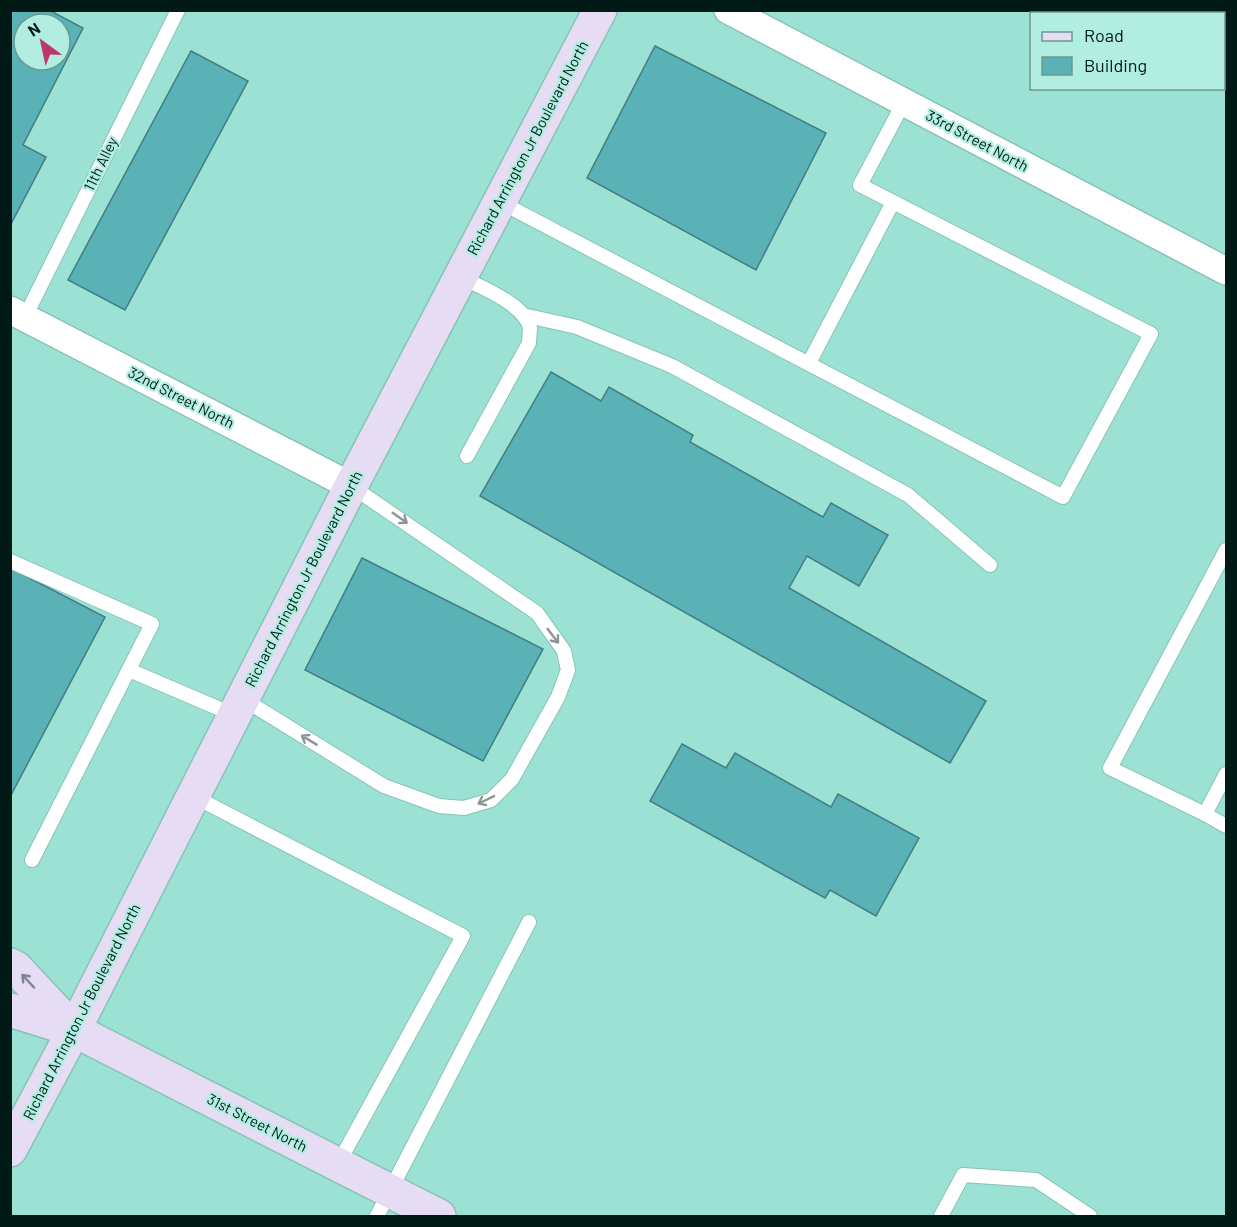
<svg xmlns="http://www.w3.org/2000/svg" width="1237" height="1227" font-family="Barlow,sans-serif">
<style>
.built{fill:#9ce2d4;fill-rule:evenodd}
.building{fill:#5ab1b6;stroke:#417e82;stroke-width:1.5;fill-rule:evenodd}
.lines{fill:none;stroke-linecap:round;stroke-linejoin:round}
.lane-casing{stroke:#88c3b8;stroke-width:16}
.street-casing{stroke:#88c3b8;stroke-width:30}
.secondary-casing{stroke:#88c3b8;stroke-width:36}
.lane{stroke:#fff;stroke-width:14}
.street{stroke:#fff;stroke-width:27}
.secondary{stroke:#e6dcf4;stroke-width:33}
.oneway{stroke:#8d9896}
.oneway2{stroke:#7f8590}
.labels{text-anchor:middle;stroke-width:4.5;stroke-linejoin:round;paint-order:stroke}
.street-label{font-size:15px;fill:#021a16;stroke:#b1eee1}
</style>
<rect width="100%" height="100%" fill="#b1eee1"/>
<path class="built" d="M11,11h1215v1205h-1215zM1032,14h192v74h-192zM24,24h36v36h-36z"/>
<g class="building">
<path d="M10,10h39l34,18 -60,117 23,12 -36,69zM24,24h36v36h-36z"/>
<path d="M655,46l171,87 -70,137 -169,-92z"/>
<path d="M191,51l57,30 -123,229 -57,-30z"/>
<path d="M551,372l50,29 8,-14 84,48 -3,7 133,75 8,-14 57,32 -29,51 -52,-30 -18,32 197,113 -36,62 -470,-267z"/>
<path d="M362,558l181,91 -60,112 -178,-91z"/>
<path d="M10,568l95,49 -95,180z"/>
<path d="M682,744l44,24 9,-15 96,54 7,-13 81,44 -43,78 -46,-26 -5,8 -175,-97z"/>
</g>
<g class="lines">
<g class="lane-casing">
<g id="lane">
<path d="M500,202l563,295 88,-163 -291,-149 44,-83"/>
<path d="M461,277c19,10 64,27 69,51 0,4 -1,10 -1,15l-62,113"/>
<path d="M523,315l54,12 95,39 236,129 82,70"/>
<path d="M25,317l153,-307"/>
<path d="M809,363l84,-161"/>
<path d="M10,561l142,63 -120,236"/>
<path d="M129,670l105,45"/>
<path d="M243,699l141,87 55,20 25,2 27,-8 21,-21 46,-82 10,-27 -4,-19 -27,-38 -186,-127"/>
<path d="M1226,774l-21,40 21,12"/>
<path d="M193,796l270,140 -125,228"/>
<path d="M1205,814l-95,-46 116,-218"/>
<path d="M377,1216l152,-294"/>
<path d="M941,1216l22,-41 73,5 54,36"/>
</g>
</g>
<g class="street-casing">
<g id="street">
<path d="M728,10l498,261"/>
<path d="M10,310l341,176"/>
</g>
</g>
<g class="secondary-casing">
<g id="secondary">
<path d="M10,965l6,3 57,61"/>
<path d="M10,1010l64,20 365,186"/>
<path d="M10,1150l64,-120 277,-544 249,-476"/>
</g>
</g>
<use href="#lane" class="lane"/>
<use href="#street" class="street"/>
<use href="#secondary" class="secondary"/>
</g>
<defs><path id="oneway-shaft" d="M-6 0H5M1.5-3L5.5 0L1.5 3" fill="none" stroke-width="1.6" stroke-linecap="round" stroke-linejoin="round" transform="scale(1.5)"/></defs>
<g class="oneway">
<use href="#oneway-shaft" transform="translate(400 518) rotate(35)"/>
<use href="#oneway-shaft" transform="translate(553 636) rotate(53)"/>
<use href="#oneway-shaft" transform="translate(309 740) rotate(-149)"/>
<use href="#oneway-shaft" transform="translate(486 800) rotate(154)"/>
</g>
<use class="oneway2" href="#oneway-shaft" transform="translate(28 981) rotate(-133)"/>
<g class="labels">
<g class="street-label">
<text transform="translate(977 141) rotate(28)" y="5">33rd Street North</text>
<text transform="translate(528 148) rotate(-62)" y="5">Richard Arrington Jr Boulevard North</text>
<text transform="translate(101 164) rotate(-64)" y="5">11th Alley</text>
<text transform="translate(181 398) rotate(27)" y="5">32nd Street North</text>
<text transform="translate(304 579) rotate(-63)" y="5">Richard Arrington Jr Boulevard North</text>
<text transform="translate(82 1012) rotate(-63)" y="5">Richard Arrington Jr Boulevard North</text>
<text transform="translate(257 1123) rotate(27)" y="5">31st Street North</text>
</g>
</g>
<rect width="1237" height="1227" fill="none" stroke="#021a16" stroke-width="24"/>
<rect x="1030" y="12" width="195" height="78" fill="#b1eee1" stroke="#6b9990" stroke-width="1.5"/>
<rect x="1042" y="32" width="30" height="9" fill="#e6dcf4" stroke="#6b9990" stroke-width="1.5"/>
<text x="1084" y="42" font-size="18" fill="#021a16">Road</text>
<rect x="1042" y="57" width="30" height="18" fill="#5ab1b6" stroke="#6b9990" stroke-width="1.5"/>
<text x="1084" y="72" font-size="18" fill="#021a16">Building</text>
<g transform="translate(42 42) rotate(327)"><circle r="28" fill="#b1eee1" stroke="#6b9990" stroke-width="1.5"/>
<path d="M0-4.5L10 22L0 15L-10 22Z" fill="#c0356c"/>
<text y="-9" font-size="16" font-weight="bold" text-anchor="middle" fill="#021a16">N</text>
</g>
</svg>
